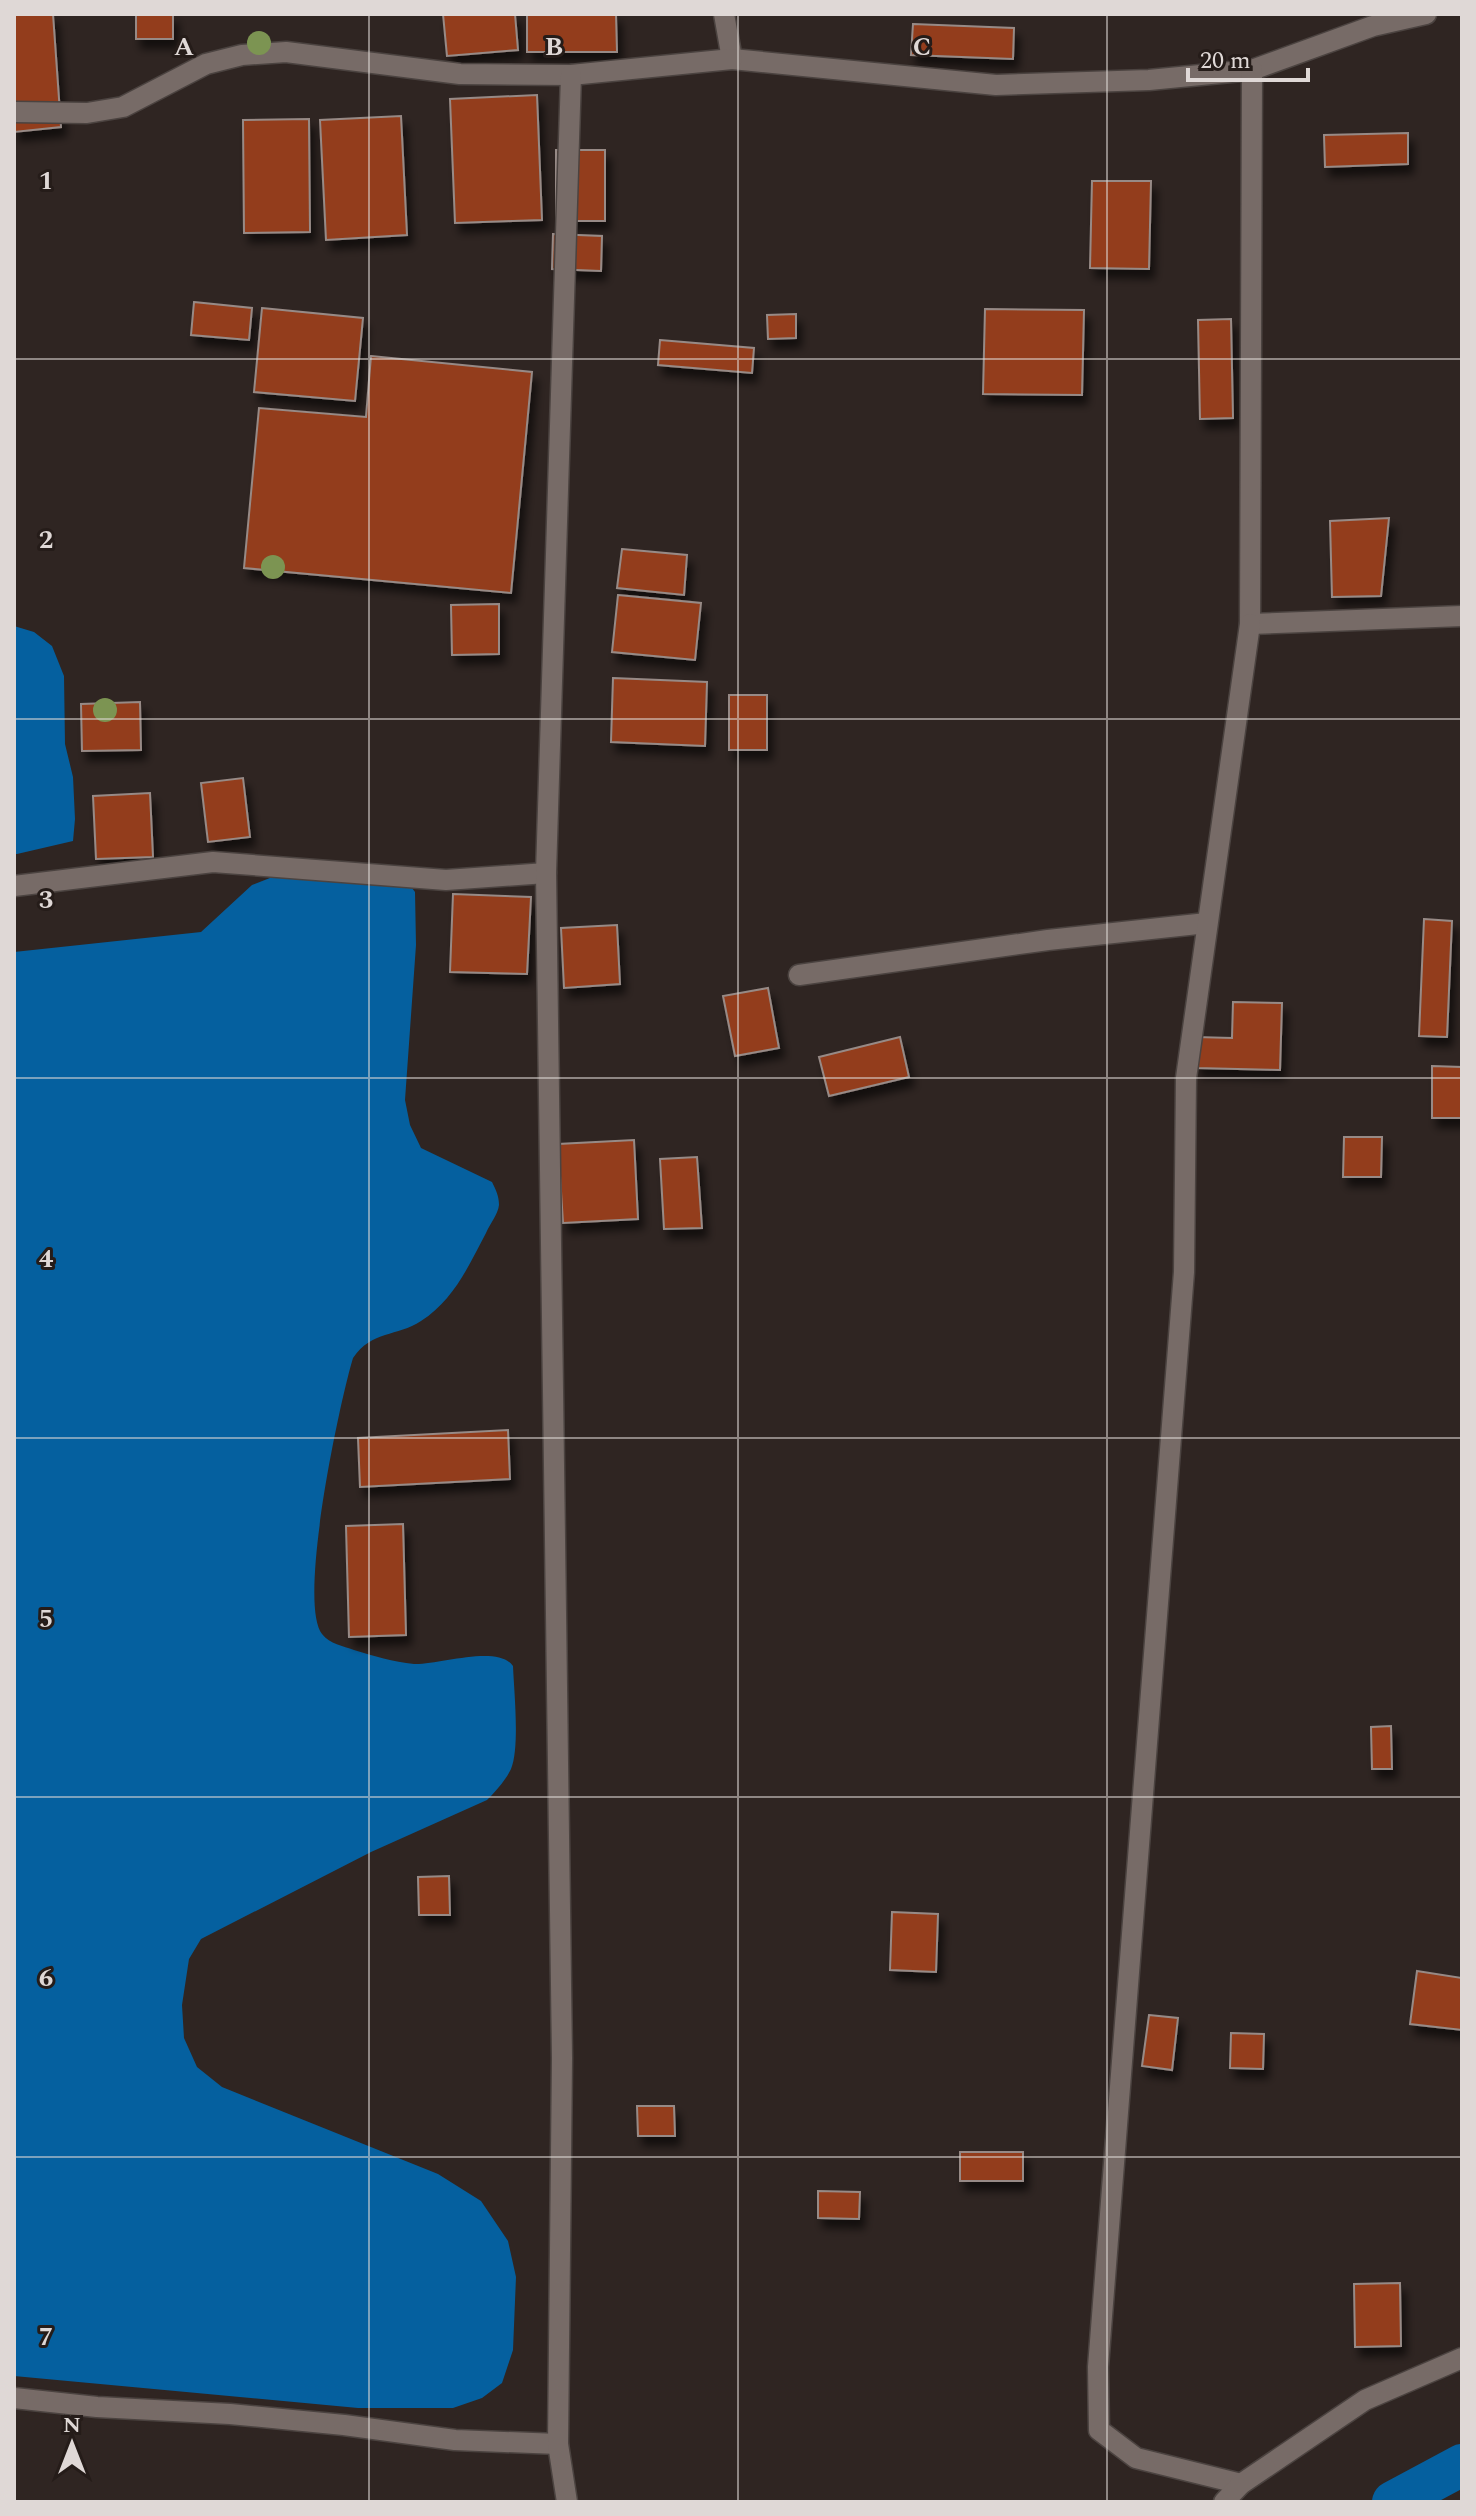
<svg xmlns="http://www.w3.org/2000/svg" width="1476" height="2516" font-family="Spectral,serif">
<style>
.water{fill:#05609f}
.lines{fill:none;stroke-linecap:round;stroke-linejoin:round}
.canal{stroke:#05609f;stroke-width:42}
.building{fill:#933d1a;stroke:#978a86;stroke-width:2;filter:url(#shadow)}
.street-casing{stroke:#4b4340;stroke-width:23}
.street{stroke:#776b67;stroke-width:20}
.tree{fill:#7c9452}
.grid{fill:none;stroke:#dfd8d6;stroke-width:2;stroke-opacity:0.55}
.grid-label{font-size:26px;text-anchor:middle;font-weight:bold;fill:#dfd8d6;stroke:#251c19;stroke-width:6;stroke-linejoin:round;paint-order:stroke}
</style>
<defs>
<filter id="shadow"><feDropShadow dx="5" dy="9" stdDeviation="4" flood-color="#0009"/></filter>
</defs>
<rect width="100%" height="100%" fill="#2f2522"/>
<g class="water">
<path d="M14,626l20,6 18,14 12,30 1,68 8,33 2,42 -2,22 -56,13h-3z"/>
<path d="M275,876l134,8 6,8 1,53 -11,155 5,25 11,23 71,34c4,8 7,14 7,23 -1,9 -9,19 -13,28 -17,32 -32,67 -65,88 -24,16 -49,9 -68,37 -13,43 -56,244 -31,276 8,10 21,12 32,16 20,6 39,12 60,14 24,1 84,-20 99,2 1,25 7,81 -2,103 -6,12 -15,22 -24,31l-116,52 -170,87 -12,20 -7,46 2,33 13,29 25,20 216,87 43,27 27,40 8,36 -3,73 -11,33 -20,15 -29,10h-95l-344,-32v-1424l187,-20 51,-47z"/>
</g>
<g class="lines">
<path class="canal" d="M1393,2502l69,-37"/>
</g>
<g class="building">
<path d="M14,14h39l8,113 -47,5z"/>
<rect x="136" y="14" width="37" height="25"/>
<path d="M443,14h72l3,36 -71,6z"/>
<path d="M527,14h89l1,38h-90z"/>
<path d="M913,24l101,4 -1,31 -102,-4z"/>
<path d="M537,95l5,125 -87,3 -5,-124z"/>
<path d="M401,116l6,119 -81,5 -6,-120z"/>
<path d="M309,119l1,113 -66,1 -1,-113z"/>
<path d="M1408,133v31l-83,3 -1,-32z"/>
<rect x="556" y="150" width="49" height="71"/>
<path d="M1092,181h59l-2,88 -59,-1z"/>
<path d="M553,234l49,2 -1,35 -49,-2z"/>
<path d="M194,302l58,6 -3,32 -58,-5z"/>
<path d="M262,308l101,10 -8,83 -101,-9z"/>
<path d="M985,309l99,1 -2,85 -99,-1z"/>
<path d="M796,314v24l-28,1 -1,-24z"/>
<path d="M1231,319l2,99 -33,1 -2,-99z"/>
<path d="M660,340l94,8 -2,25 -94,-8z"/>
<path d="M371,356l161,16 -21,221 -267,-25 15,-160 107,9z"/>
<path d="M1389,518l-8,78 -49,1 -2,-76z"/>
<path d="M622,549l65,6 -3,40 -67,-7z"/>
<path d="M618,595l83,8 -6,57 -83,-8z"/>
<path d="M499,604v50l-47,1 -1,-50z"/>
<path d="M613,678l94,4 -2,64 -94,-4z"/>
<rect x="729" y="695" width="38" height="55"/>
<path d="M140,702l1,48 -59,1 -1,-47z"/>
<path d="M243,778l7,59 -42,5 -7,-59z"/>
<path d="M150,793l3,64 -57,2 -3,-63z"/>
<path d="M453,894l78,3 -4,77 -77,-2z"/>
<path d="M1424,919l28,2 -5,116 -28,-1z"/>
<path d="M617,925l3,59 -56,4 -3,-60z"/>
<path d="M768,988l11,60 -44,8 -12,-60z"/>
<path d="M1233,1002l49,1 -2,67 -84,-2v-31l36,1z"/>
<path d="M900,1037l9,40 -80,19 -10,-39z"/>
<path d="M1432,1066l30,1v51h-30z"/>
<path d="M1344,1137h38l-1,40h-38z"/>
<path d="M634,1140l4,79 -75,4 -5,-79z"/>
<path d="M697,1157l5,71 -38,1 -4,-70z"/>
<path d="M508,1430l2,49 -150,8 -2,-49z"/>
<path d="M403,1524l3,111 -57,2 -3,-111z"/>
<path d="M1391,1726l1,43h-20l-1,-42z"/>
<path d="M449,1876l1,39h-31l-1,-38z"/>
<path d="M892,1912l46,2 -2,58 -46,-2z"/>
<path d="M1417,1971l45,7v52l-52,-6z"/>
<path d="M1149,2015l29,3 -6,52 -30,-4z"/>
<path d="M1231,2033l33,1 -1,35 -33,-1z"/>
<path d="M637,2106h37l1,30h-37z"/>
<rect x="960" y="2152" width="63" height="29"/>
<path d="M818,2191l42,1 -1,27 -41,-1z"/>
<path d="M1400,2283l1,63 -46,1 -1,-63z"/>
</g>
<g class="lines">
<g class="street-casing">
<g id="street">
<path d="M724,14l8,45 264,26 153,-5 103,-10 121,-44 53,-12"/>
<path d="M1252,70l-2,554 212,-8"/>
<path d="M14,112l73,1 36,-6 83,-43 36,-9 44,-3 174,22 111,1 161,-16"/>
<path d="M14,886l199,-24 233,18 100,-7"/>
<path d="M799,975l249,-35 159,-17"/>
<path d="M14,2398l83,9 133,7 114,11 111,15 103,4"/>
<path d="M1241,2484l-105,-26 -37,-28 -1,-63 86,-1095 2,-194 64,-454"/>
<path d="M567,2502l-9,-58 4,-386 -16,-1185 25,-798"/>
<path d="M1224,2502l17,-18 124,-84 97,-42"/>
</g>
</g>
<use href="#street" class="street"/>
</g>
<g class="tree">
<circle cx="259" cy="43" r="12"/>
<circle cx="273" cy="567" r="12"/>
<circle cx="105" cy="710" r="12"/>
</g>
<path class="grid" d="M369,14v2488M738,14v2488M1107,14v2488M14,359h1448M14,719h1448M14,1078h1448M14,1438h1448M14,1797h1448M14,2157h1448"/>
<g class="grid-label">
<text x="184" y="55">A</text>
<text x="554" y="55">B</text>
<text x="922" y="55">C</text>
<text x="46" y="189">1</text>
<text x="46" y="548">2</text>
<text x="46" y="908">3</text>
<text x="46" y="1267">4</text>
<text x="46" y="1627">5</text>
<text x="46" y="1986">6</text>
<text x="46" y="2345">7</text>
</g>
<rect width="1476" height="2516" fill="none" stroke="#dfd8d6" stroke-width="32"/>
<g transform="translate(72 2444)" stroke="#251c19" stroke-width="6" paint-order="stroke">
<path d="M0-6L14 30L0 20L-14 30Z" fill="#dfd8d6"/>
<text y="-12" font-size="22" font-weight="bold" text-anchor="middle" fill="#dfd8d6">N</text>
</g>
<path d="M1188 68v12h120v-12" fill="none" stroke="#dfd8d6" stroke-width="4"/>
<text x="1200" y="68" font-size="24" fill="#dfd8d6" stroke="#251c19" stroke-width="6" paint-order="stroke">20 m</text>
</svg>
